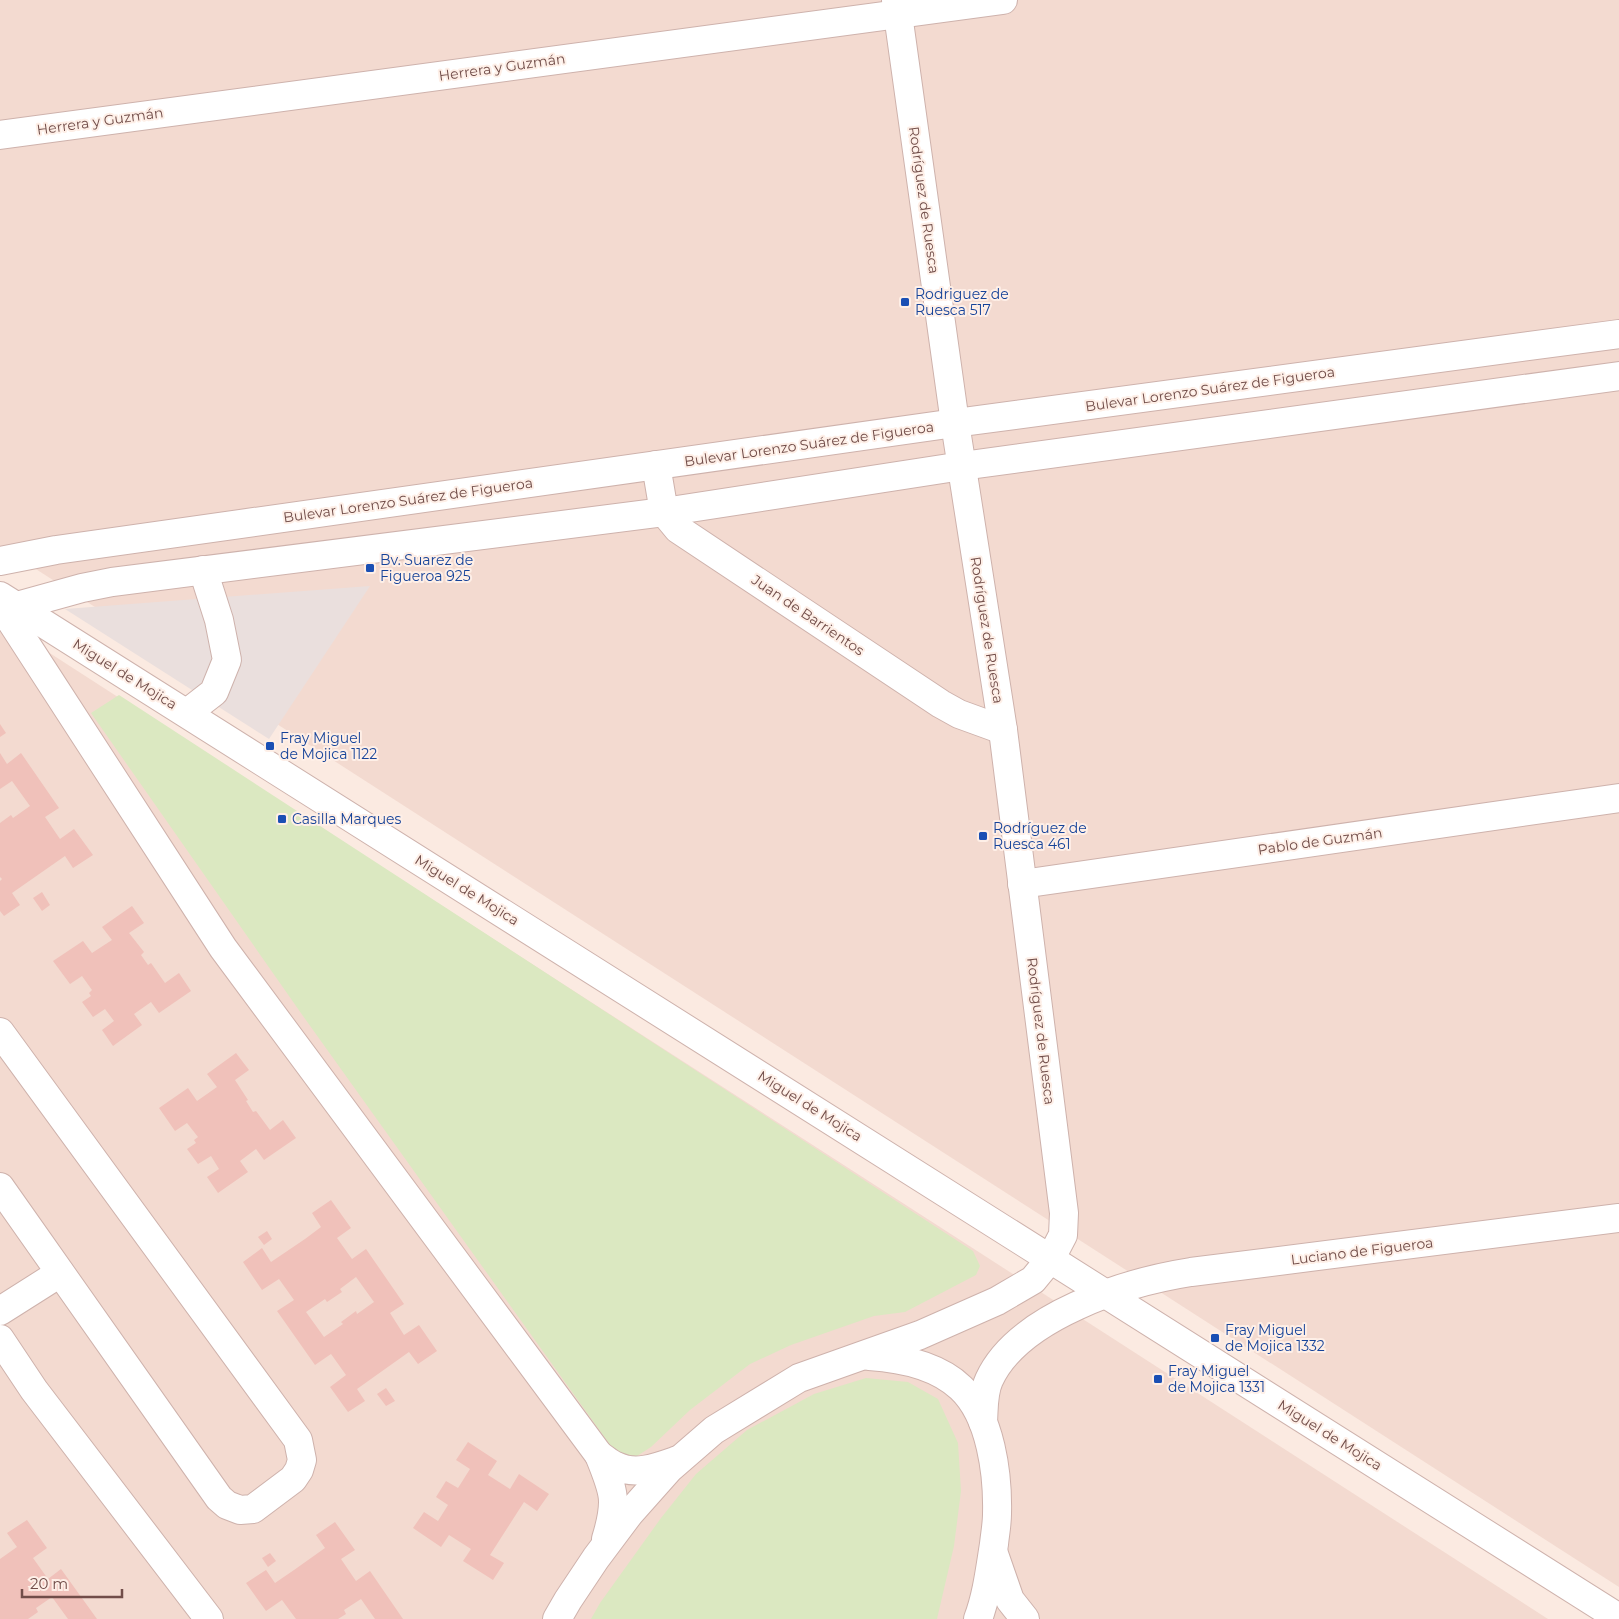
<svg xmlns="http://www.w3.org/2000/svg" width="1619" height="1619" font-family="Montserrat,sans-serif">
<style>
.residential{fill:#f3dad0}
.industrial{fill:#eadfdd}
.green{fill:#dbe8c1}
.building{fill:#f0c1ba;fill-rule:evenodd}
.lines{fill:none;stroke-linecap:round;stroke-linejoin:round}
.minor-casing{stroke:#ceb2ac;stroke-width:30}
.minor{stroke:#fff;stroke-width:28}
.transit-dot{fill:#1a4fb4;stroke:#feefe7;stroke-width:2}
.labels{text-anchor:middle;stroke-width:4;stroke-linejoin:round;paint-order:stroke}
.street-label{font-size:14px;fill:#714d49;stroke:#feefe7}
.transit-label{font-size:14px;fill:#164399;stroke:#feefe7;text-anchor:start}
</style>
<rect width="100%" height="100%" fill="#fbeae1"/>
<g class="residential">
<path d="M0,0h1619v1587l-1619,-1041z"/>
<path d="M0,621l1548,998h-1548z"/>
</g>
<path class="industrial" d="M370,586l-101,153 -204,-130z"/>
<g class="green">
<path d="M119,695l854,556 7,15 -4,9 -71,37 -31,4 -83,29 -41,19 -60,46 -39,37 -17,11 -19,-6 -312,-436 -212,-303z"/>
<path d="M866,1378l42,4 30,17 20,44 3,48 -7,55 -17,73h-346l9,-16 61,-85 35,-44 51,-44 67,-36z"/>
</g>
<g class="building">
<path d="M0,724l6,9 -6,4z"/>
<path d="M0,753l7,11 14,-11 38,55 -14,9 15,22 14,-10 19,26 -20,13 -8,-12 -53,37 8,12 -16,11 -4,-5v-30l2,-2 -2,-2v-54l11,-8 2,3 17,-12 -18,-25 -12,8z"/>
<path d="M42,892l8,13 -8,6 -9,-13z"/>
<path d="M132,906l12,17 -15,10 15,19 -3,3 7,10 3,-2 14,20 14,-10 12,18 -32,22 -8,-11 -17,12 8,11 -29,21 -11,-16 12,-9 -9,-12 -12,8 -11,-15 9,-6 -2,-3 3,-3 -10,-14 -12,8 -17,-23 30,-20 9,12 20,-13 -10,-13z"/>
<path d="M236,1053l13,17 -14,10 13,20 -2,1 7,11 3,-1 14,19 13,-10 13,18 -32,22 -8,-11 -16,12 8,11 -30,21 -11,-16 12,-8 -8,-13 -13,8 -11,-15 9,-6 -2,-3 4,-3 -11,-14 -12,8 -16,-23 29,-20 9,13 20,-14 -10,-13z"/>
<path d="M331,1200l20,28 -14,10 15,21 14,-10 38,55 -14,9 14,22 15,-10 18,26 -19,13 -9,-12 -31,22 -21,15 8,12 -17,11 -18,-25 16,-12 -15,-21 -16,11 -38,-54 17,-11 -15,-21 -17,11 -19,-28 19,-14 9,14 34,-23 16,-12 -9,-14zM356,1277l18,25 -17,12 -1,-3 -15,11 2,2 -19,13 -18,-25 19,-13 2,3 15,-10 -2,-3z"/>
<path d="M267,1231l5,8 -8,6 -6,-8z"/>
<path d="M386,1388l9,13 -9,5 -9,-12z"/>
<path d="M468,1442l29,19 -9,14 22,14 9,-15 30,20 -12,17 -13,-9 -34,53 14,8 -11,17 -30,-19 8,-12 -22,-14 -8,12 -28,-19 11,-16 14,9 10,-16 -12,-8 10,-16 12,7 12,-19 -14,-9z"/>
<path d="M27,1520l20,28 -14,10 15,21 13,-10 36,50h-29l-16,-22 -16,11 2,4 -10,7h-28v-60l17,-12 -10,-14z"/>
<path d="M335,1522l20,28 -14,9 15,22 14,-10 33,48h-28l-14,-20 -17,11 2,4 -8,5h-42l-14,-19 -16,11 -20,-28 20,-13 9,13 19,-13 31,-22 -9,-13z"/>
<path d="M270,1553l6,8 -8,6 -6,-9z"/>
</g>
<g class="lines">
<g class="minor-casing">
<g id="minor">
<path d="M0,135l1003,-135"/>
<path d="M656,465l8,47 14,17 263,175 18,10 44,16"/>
<path d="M0,561l56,-11 899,-127 664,-89"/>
<path d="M0,596l1619,1022"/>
<path d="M0,604l223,344 376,507"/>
<path d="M17,606l65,-18 30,-6 552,-70 298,-46 657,-90"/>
<path d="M187,713l27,-21 13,-32 -8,-40 -16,-50"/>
<path d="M1022,884l597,-86"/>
<path d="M0,1032l298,408 4,20 -3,10 -6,9 -40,30 -13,1 -13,-5 -8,-7 -219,-311"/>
<path d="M0,1311l60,-38"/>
<path d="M0,1339l34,51 175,229"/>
<path d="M869,1356c31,2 68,9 92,32 30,28 37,87 36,126 0,10 -2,20 -3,30 -4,25 -7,51 -16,75"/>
<path d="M983,1422c1,-14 0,-29 6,-42 29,-64 138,-98 202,-108l428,-54"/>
<path d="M606,1539c12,-39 8,-47 -7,-84 6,4 11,9 17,11 20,10 42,1 62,-6"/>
<path d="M994,1554l16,46 15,19"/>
<path d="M557,1619l11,-19 28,-42 33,-44 40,-45 45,-39 85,-52 121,-43 77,-34 36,-21 18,-22 12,-23 1,-22 -61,-483 -48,-307 -59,-423"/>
</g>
</g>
<use href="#minor" class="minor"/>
</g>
<g class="transit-dot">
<rect x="900" y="297" width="10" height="10" rx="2.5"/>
<rect x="365" y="563" width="10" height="10" rx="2.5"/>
<rect x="265" y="741" width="10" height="10" rx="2.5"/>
<rect x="277" y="814" width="10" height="10" rx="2.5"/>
<rect x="978" y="831" width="10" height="10" rx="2.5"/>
<rect x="1210" y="1333" width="10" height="10" rx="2.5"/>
<rect x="1153" y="1374" width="10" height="10" rx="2.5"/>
</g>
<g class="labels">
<g class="street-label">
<text transform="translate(502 67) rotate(-8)" y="5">Herrera y Guzmán</text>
<text transform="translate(100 121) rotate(-8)" y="5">Herrera y Guzmán</text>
<text transform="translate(924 200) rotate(82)" y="5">Rodríguez de Ruesca</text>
<text transform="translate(1210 389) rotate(-8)" y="5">Bulevar Lorenzo Suárez de Figueroa</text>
<text transform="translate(809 444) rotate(-8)" y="5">Bulevar Lorenzo Suárez de Figueroa</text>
<text transform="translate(408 500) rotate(-8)" y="5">Bulevar Lorenzo Suárez de Figueroa</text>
<text transform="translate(808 615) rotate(34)" y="5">Juan de Barrientos</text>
<text transform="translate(987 630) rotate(81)" y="5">Rodríguez de Ruesca</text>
<text transform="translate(125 674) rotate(32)" y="5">Miguel de Mojica</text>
<text transform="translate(1320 841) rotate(-8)" y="5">Pablo de Guzmán</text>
<text transform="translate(467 890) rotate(32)" y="5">Miguel de Mojica</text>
<text transform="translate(1041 1031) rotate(83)" y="5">Rodríguez de Ruesca</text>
<text transform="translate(810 1106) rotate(32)" y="5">Miguel de Mojica</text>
<text transform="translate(1362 1251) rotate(-7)" y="5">Luciano de Figueroa</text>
<text transform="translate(1330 1435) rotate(32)" y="5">Miguel de Mojica</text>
</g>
<g class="transit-label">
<text x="915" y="299">Rodriguez de<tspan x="915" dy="16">Ruesca 517</tspan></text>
<text x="380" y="565">Bv. Suarez de<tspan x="380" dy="16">Figueroa 925</tspan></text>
<text x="280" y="743">Fray Miguel<tspan x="280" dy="16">de Mojica 1122</tspan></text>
<text x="292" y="824">Casilla Marques</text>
<text x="993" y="833">Rodríguez de<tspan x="993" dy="16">Ruesca 461</tspan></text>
<text x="1225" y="1335">Fray Miguel<tspan x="1225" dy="16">de Mojica 1332</tspan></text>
<text x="1168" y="1376">Fray Miguel<tspan x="1168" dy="16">de Mojica 1331</tspan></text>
</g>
</g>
<path d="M22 1589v8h100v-8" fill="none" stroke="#714d49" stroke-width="2.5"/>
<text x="30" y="1589" font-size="15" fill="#714d49" stroke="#feefe7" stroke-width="4" paint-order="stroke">20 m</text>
</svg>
